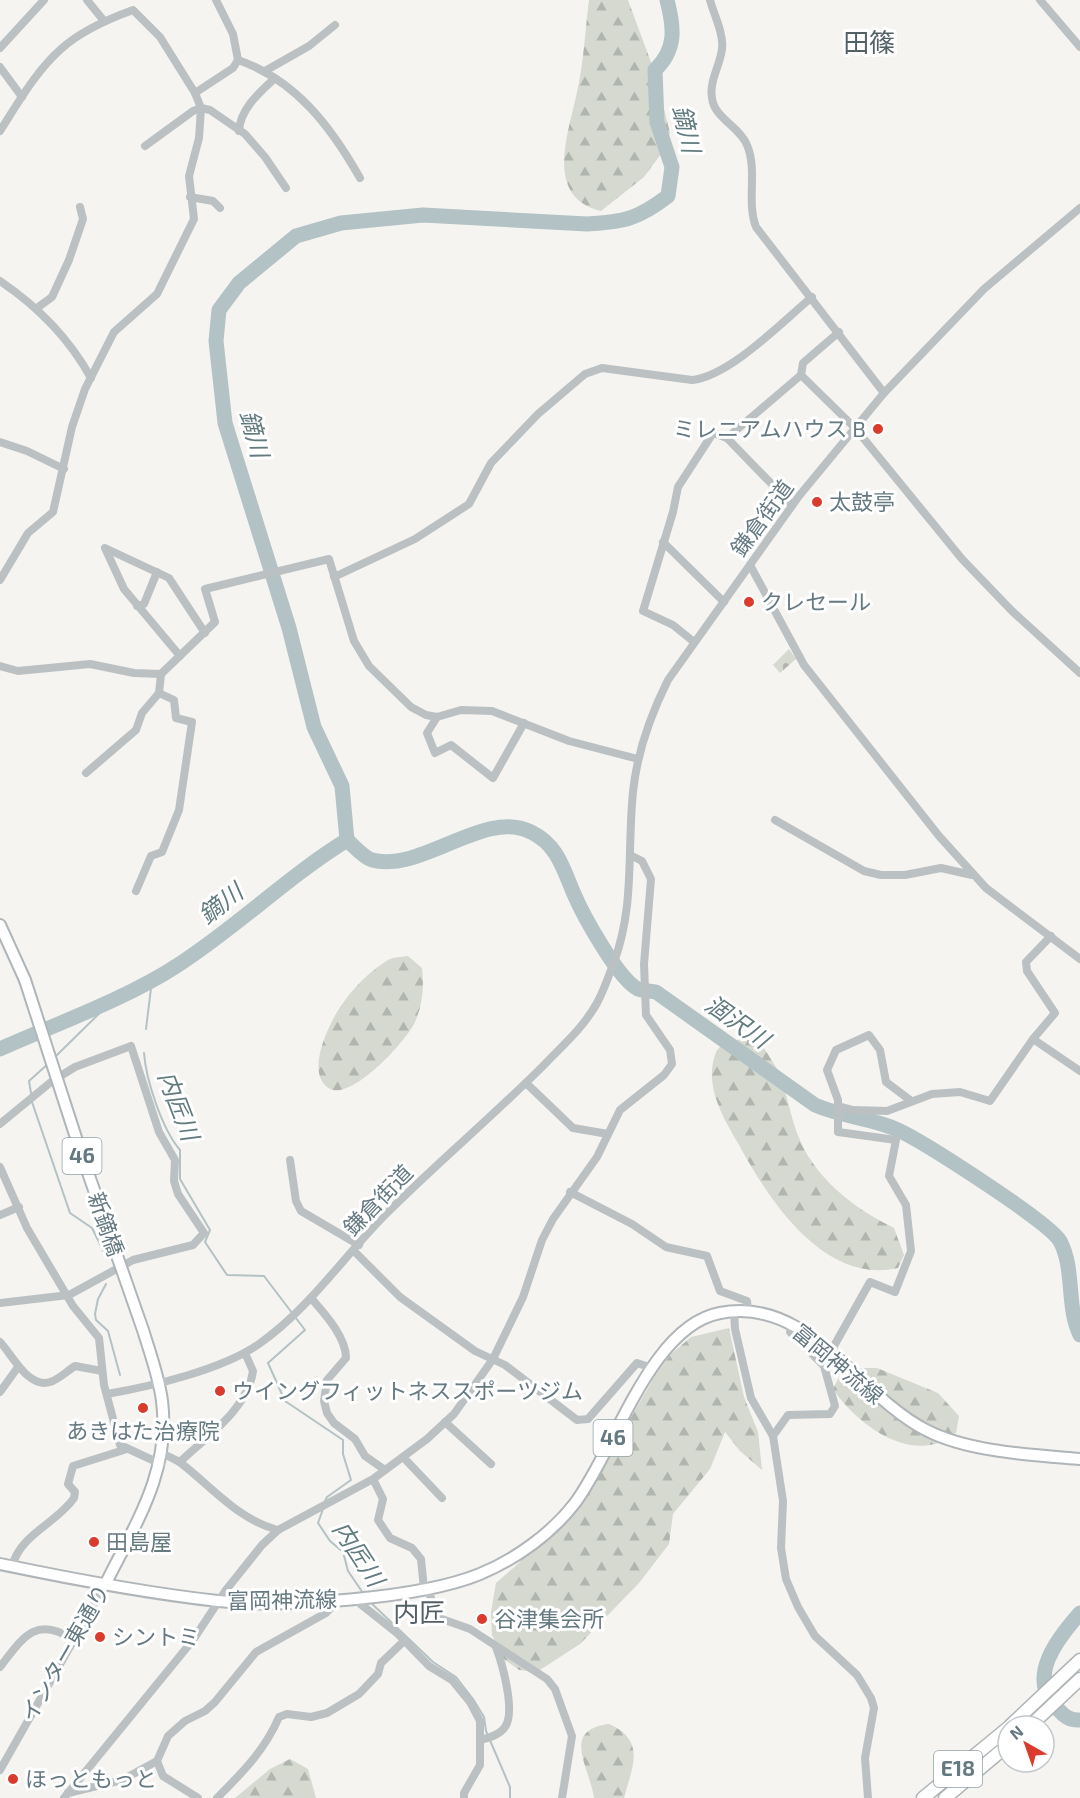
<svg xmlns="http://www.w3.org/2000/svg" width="1080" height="1798" font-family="'Exo 2','Noto Sans JP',sans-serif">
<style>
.forest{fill:url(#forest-firs)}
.cemetery{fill:url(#cemetery-stones)}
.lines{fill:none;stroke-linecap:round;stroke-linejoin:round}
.stream{stroke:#b3c2c4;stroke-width:2}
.river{stroke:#b3c2c4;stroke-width:15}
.major-casing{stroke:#afb5b8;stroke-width:14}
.highway-casing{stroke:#afb4b6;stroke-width:15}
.minor{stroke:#bbc1c3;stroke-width:8}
.major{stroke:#fff;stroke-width:10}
.highway{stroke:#fff;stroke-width:12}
.major-bridge-casing{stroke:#afb5b8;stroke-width:14;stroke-linecap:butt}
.major-bridge{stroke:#fff;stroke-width:10}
.poi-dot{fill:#da3b2c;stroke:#fff;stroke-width:2}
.labels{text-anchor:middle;stroke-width:6;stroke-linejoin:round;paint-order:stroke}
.shield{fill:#fff;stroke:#93a1a7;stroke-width:1.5}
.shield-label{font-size:21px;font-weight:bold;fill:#657981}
.poi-label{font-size:22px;fill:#657981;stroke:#fff;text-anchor:start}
.street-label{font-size:22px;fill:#657981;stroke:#fff}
.water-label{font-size:24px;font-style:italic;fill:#617b7e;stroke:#fff}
.quarter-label{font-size:26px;fill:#536066;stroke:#fff}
</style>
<defs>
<pattern id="forest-firs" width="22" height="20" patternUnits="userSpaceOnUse" patternTransform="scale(1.5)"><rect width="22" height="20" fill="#d5d9d0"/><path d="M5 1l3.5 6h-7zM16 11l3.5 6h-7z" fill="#b0b5ae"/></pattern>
<pattern id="cemetery-stones" width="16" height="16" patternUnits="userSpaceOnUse" patternTransform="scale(1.5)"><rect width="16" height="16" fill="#d5d9d0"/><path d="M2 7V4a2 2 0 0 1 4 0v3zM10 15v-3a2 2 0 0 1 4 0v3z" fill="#b0b5ae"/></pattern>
</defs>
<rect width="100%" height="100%" fill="#f5f4f1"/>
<g class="forest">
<path d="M589,0h39l27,73 15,60 -9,21 -17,23 -43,34c-58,-14 -32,-79 -24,-119 7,-30 8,-62 12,-92z"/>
<path d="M408,956l14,12c2,18 1,36 -7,54 -8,18 -62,78 -85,67 -28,-15 2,-73 16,-90 10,-14 29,-32 44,-40 5,-2 12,-2 18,-3z"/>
<path d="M745,1039l16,4c6,11 14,21 19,32 7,19 10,39 17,58 16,44 56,75 97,95l10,27 -6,13c-74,17 -129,-68 -159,-123 -15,-26 -35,-58 -24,-90 4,-13 19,-15 30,-16z"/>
<path d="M729,1328l15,69 14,35 4,38 -22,-19 -15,-19 -15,37 -37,45 -4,30 -30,39 -59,61 -43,28 -18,-2 -15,-11 -12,-24 -1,-23 5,-29 24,-21 74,-82 64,-109 13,-17 20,-17z"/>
<path d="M854,1368h23l61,25 21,23 -3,17c-7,3 -14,9 -21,11 -39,10 -82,-25 -102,-55l6,-12z"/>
<path d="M609,1724c38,17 23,43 15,74h-30c-4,-30 -34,-68 15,-74z"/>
<path d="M290,1759l18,10 8,29h-81l35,-29z"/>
</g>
<path class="cemetery" d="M789,649l7,10 -16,14 -7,-8z"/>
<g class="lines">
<g class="stream">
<path d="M146,1029l6,-49"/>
<path d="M144,1053c2,27 18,76 36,97v29l30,51 -5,12 22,33 37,1 41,54 -37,33 17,38 58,39v14l8,26 -24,17 -2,4"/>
<path d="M55,1057l61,-60"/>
<path d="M31,1093l-2,-12 20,-18"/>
<path d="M32,1102l38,111 22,15 12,24"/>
<path d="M106,1284l-8,15 -3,15 1,6 12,11 12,44"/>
<path d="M323,1509l-5,14 12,18 13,11 5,19 15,22"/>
<path d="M368,1600l65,62 23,15 17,22 11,18 2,14 24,56v11"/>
</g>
<g class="river">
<path d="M347,840l-5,-54 -28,-59 -25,-99 -64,-205 -9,-82 3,-31 20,-27 57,-47 45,-13 82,-8 164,9c37,-2 51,-5 81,-28l4,-29 -15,-45 -2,-52c22,-21 19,-43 12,-70"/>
<path d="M347,840c7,6 16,17 25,20 50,13 113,-52 159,-28 27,13 32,37 43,62 9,21 44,85 64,95 5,2 13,2 18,3l159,113c27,12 57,13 83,25 26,12 151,92 162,111 15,28 6,65 20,94"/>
<path d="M0,1049c56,-25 128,-51 178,-84 59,-38 109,-88 169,-125"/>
<path d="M1080,1613c-23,26 -53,64 -24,94 7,8 13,14 24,13"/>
</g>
<g class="major-casing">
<g id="major">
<path d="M0,925l25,55"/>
<path d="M0,1564c72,15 144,29 218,37 65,7 201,-2 262,-27 36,-15 71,-40 95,-71 40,-53 75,-177 145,-190 89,-17 136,81 206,117 42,22 107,25 154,29"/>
<path d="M105,1585c30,-61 66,-113 57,-184 -3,-24 -12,-48 -19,-71"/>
</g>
</g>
<g class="highway-casing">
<g id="highway">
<path d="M1010,1726l70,-66"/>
<path d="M1030,1726l50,-47"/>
<path d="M923,1798l85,-70"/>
<path d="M945,1798l63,-53"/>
</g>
</g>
<g class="minor">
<path d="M87,0l17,21"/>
<path d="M710,0c4,15 14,34 12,49 -2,17 -13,32 -10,49 2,20 28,29 35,47 11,26 -1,56 9,82l128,166"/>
<path d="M1040,0l40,47"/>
<path d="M0,48l44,-48"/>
<path d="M238,60c58,20 93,67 122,118"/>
<path d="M0,67l22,30"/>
<path d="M265,71l44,-25 26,-21"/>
<path d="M195,93l38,-25 5,-8 -5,-26 -17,-34"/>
<path d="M0,131c18,-28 36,-60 61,-82 20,-18 47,-30 72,-39l27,27 35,56 6,15 -2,30 -10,38 5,43 -37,75 -43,38 -29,57 -13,38 -19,85 -25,21 -28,47"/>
<path d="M239,131c1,-22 21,-39 35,-52"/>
<path d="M145,146l48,-35 8,-3 9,2 35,24 20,23 21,31"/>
<path d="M190,197l23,4 7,7"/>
<path d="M0,281c37,25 69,57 91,97"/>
<path d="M37,308l15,-11 17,-37 14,-41 -3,-12"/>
<path d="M839,332l-36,31 -2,12 54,53 107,131 50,52 68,62"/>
<path d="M727,438l65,67"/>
<path d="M0,442l27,9 37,18"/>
<path d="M663,542l61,60"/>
<path d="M750,565l54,100 135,171 47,52 94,71"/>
<path d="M334,577l81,-38 54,-35 22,-41 47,-49 47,-40 17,-6 90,12c38,-4 90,-58 120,-83"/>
<path d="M137,606l7,-2 13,-32"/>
<path d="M694,642l-21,-17 -30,-14 30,-99 5,-25 35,-54 14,5 74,-63"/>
<path d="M180,656l-56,-67 -19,-41 64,30 36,55"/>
<path d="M0,666l18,5 72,-7 44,9 27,1 54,-52 -10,-33 124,-30 25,82 15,25 42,41 15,8 11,2 24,-7 31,1 77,30 69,18"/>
<path d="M437,717l-10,16 8,20 16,-8 42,33 31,-55"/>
<path d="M86,773l50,-43 6,-17 17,-20 2,-19"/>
<path d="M775,820l89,51 17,4h24l36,-7 31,7"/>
<path d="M136,891l15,-35 11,-4 17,-42 13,-88 -16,-4 -2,-18 -15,-7"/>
<path d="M1033,1039l22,-26 -28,-42 -1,-9 25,-26"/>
<path d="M526,1083l47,45 35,6"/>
<path d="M838,1106l15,4 34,1 45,-17 28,-2 30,9 43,-62 47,32"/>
<path d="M0,1124l51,-42 24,-15 56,-21 28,86 16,28 -1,21 4,13 26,39 -11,12 -60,15 -64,35 -69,8"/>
<path d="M290,1160l6,41 5,10 58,34"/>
<path d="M0,1167l27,61 46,78 26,32 5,47 16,60 41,19"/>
<path d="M570,1192l62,32 34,23 41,9 13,35 27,10 1,10"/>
<path d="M0,1215l19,-8"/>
<path d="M354,1251l46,46 75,54 30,14 72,55 11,-1 49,-56 15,5"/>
<path d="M311,1298c14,16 35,39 35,60l-19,22 -3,21 3,12 7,10 21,16 10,17 20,14"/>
<path d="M734,1312l1,17 16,69 22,38 10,65 -2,47 5,31 12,28 17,29 42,39 14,23 3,10 -9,50 3,40"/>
<path d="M0,1342c12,12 28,47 50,40 8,-2 17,-11 25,-16l27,5"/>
<path d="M830,1353l40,-71 25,10 16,-41 -5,-46 -17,-29 7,-36 -58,-8v-32l-11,-30 9,-20 33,-15 11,15 6,32 24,18"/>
<path d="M0,1392l18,-25"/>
<path d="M107,1394c46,-8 114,-24 152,-50 51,-36 84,-87 127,-130 51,-51 106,-97 157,-148 19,-20 41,-39 54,-63 7,-13 12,-28 17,-41 21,-56 13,-112 19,-170 4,-40 17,-76 35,-112l131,-184 85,-103 100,-104 96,-81"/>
<path d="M445,1422l46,42"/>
<path d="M773,1436l15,-21 42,-1 5,-8 -11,-40 -34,-34 3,-8"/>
<path d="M162,1453c6,4 14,6 20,11 31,24 57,56 96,66"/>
<path d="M403,1457l39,41"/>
<path d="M180,1462c26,-25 68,-53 73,-91l-8,-18"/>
<path d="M373,1479l10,20 -5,21 12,18 22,10 9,11 3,30"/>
<path d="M12,1567c7,-32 45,-44 62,-69l1,-6 -7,-8 5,-18 54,-17"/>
<path d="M427,1588l12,30 31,11 77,50 8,10 17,47 -10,62"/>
<path d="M353,1598l44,35 32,33 23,14 18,22 10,19v44l-16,28v5"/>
<path d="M0,1667c22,-28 35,-52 72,-28"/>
<path d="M480,1740c8,-2 20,-5 25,-13 11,-15 -3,-64 -9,-80"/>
<path d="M157,1761l6,15 35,22"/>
<path d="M0,1770l105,-185"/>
<path d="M68,1793l54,-13 35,-19 11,-25 17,-15 20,-10 10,-9 41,-50 70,-39 8,-9 1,-5"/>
<path d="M64,1798l129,-158 33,-50 36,-45 16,-15 95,-51 54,-40 27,-25 39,-55 30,-62 19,-57 11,-21 44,-62 23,-47 44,-35 8,-11 -2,-14 -24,-35 -2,-51 7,-85 -9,-18 -10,-5"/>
<path d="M217,1798c25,-25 48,-48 62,-81l8,-3 24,3 16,-4 32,-19 19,-20 3,-11 23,-22"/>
</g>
<use href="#major" class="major"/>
<use href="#highway" class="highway"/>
<g class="major-bridge-casing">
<path id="major-bridge" d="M25,980l54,167 64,183"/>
</g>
<use href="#major-bridge" class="major-bridge"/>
</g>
<g class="poi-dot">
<circle cx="878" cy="429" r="6"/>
<circle cx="817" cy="502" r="6"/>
<circle cx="749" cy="602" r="6"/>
<circle cx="220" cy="1391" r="6"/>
<circle cx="143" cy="1408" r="6"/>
<circle cx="94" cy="1542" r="6"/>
<circle cx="482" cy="1619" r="6"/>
<circle cx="100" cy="1637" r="6"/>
<circle cx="13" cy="1779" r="6"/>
</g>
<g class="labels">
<g class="shield">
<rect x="62.5" y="1138" width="39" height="36" rx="4.5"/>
<rect x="593.5" y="1420" width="39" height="36" rx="4.5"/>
<rect x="934" y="1751" width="48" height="36" rx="4.5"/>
</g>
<g class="shield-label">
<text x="82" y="1163">46</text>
<text x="613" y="1445">46</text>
<text x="958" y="1776">E18</text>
</g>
<g class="poi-label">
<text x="866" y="437" text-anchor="end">ミレニアムハウス B</text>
<text x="829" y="510">太鼓亭</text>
<text x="761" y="610">クレセール</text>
<text x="232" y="1399">ウイングフィットネススポーツジム</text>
<text x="143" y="1439" text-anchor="middle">あきはた治療院</text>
<text x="106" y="1550">田島屋</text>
<text x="494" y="1627">谷津集会所</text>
<text x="112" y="1645">シントミ</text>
<text x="25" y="1787">ほっともっと</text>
</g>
<g class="street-label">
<text transform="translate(762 518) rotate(-54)" y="8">鎌倉街道</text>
<text transform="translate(378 1200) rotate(-46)" y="8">鎌倉街道</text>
<text transform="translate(106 1224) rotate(71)" y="8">新鏑橋</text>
<text transform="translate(838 1364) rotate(40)" y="8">富岡神流線</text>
<text transform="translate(282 1600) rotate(-1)" y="8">富岡神流線</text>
<text transform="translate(65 1653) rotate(-60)" y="8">インター東通り</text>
</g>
<g class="water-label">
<text transform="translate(686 129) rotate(77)" y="8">鏑川</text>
<text transform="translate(254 434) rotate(75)" y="8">鏑川</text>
<text transform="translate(221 904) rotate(-38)" y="8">鏑川</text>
<text transform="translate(737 1022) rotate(35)" y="8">涸沢川</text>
<text transform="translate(178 1106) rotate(69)" y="8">内匠川</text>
<text transform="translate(358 1554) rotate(57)" y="8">内匠川</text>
</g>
<g class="quarter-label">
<text x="869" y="52">田篠</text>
<text x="419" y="1622">内匠</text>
</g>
</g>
<g transform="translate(1026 1744) rotate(320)"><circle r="28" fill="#ffffff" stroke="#c1c9cd" stroke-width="1.5"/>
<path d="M0-4.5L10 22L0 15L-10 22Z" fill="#da3b2c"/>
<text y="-9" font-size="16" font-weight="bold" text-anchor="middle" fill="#657981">N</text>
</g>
</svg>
